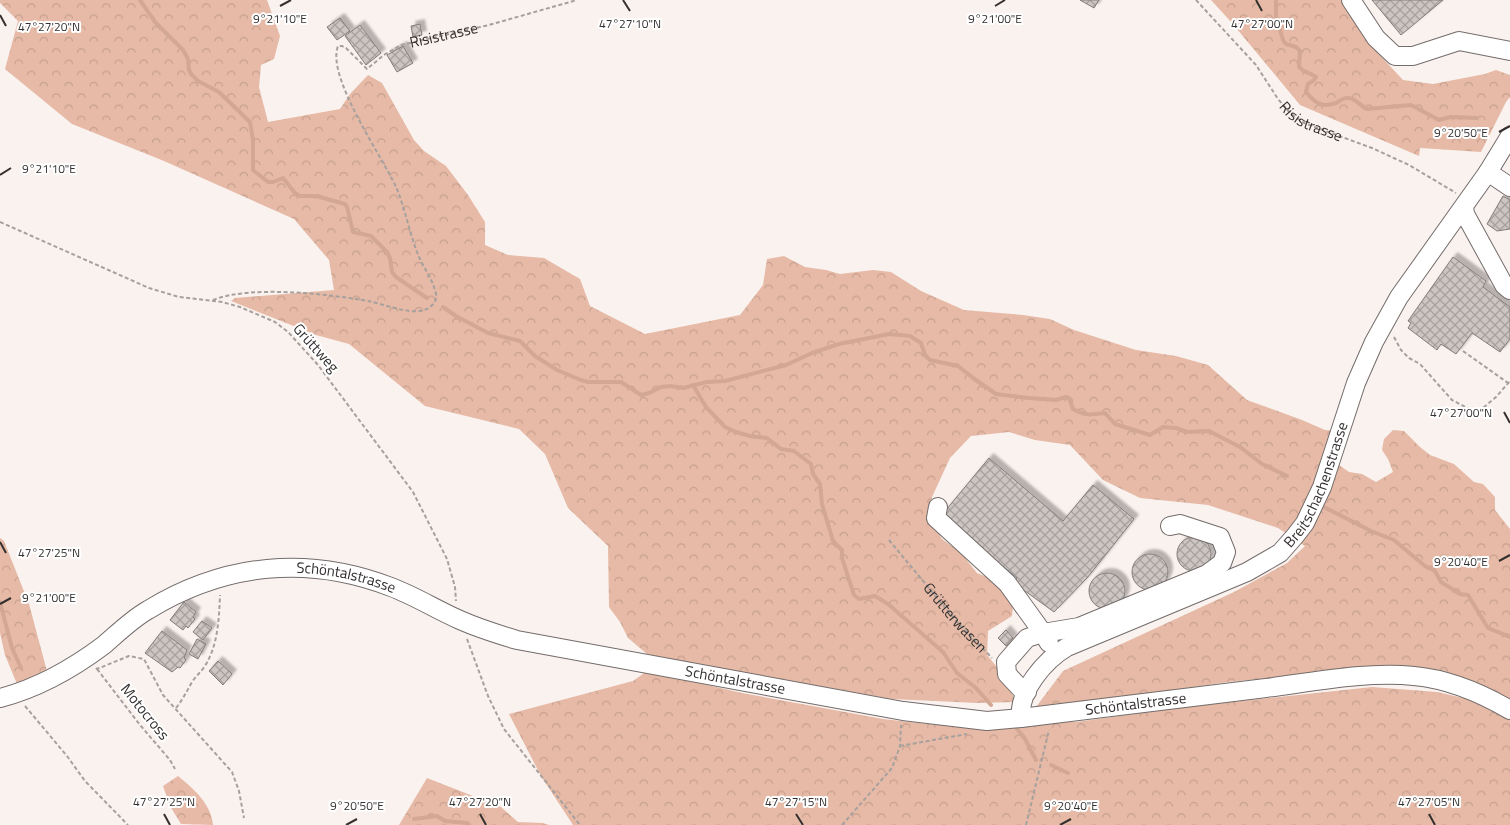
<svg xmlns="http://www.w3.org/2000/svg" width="1510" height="825" font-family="'Titillium Web',sans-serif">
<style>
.forest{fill:url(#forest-crowns)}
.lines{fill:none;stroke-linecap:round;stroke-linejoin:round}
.stream{stroke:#d2a794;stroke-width:4}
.building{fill:url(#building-cross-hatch);stroke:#837d7a;filter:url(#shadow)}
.minor-casing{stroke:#736c6a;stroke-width:20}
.path{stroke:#a6a09e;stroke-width:2;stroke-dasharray:4 2.5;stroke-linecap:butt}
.minor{stroke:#fff;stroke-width:18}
.ticks{fill:none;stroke:#33302f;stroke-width:2}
.labels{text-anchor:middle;stroke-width:4;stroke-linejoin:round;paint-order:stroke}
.street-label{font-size:15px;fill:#33302f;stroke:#fff}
.ticks-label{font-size:12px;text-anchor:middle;fill:#33302f;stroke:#fff;stroke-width:4;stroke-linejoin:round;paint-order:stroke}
</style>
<defs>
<pattern id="forest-crowns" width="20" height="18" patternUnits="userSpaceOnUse" patternTransform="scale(1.25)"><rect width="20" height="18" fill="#e6baa6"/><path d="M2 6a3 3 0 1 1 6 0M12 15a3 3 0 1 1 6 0" fill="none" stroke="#c6a08f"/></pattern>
<pattern id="building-cross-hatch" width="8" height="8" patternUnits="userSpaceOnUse" patternTransform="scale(1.25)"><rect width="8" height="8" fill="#ccc5c2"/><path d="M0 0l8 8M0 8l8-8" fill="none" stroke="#a6a09e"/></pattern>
<filter id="shadow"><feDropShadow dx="4.5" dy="-4.5" stdDeviation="1" flood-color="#0004"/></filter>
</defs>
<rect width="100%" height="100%" fill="#faf2ef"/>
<g class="forest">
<path d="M0,0h267l13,36 -6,23 -13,6 -2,22 9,35 72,-13 10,-15 18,-19 14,8 32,57 10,11 22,15 22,29 17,27v23l23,10 36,3 36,21 10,27 55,28 95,-19 23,-30 4,-26 17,-3 21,11 21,3 14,4 33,-4 18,2 30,19 43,19 59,5 27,4 24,11 62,20 40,6 32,9 39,35 55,20 23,10 15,1 -1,34 10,7 13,2 14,8 17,-10 -5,-13 -6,-9 2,-11 9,-9 11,1 16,16 10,8 24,9 20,18 9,2 12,13v13l15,19v171l-15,-9 -23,-8 -151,-10 -93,9 -195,29 30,-40 171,-79 53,-29 18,-17 -27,-18 -70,-23 -68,-7 -37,-18 -33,-35 -35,-5 -26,-8 -38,4 -21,22 -18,39 -3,22 13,20 19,14 16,20 22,9 15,15 -2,19 -24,15 -1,24 15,18 14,29 -39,1 -85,-4 -191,-34 -54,-11 -19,-16 -8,-16 -11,-15 -1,-61 -40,-38 -23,-54 -26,-25 -94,-23 -76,-62 -33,-9 -85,-34 4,-3 99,-8 -5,-30 -35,-41 -130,-58 -92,-37 -67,-55 13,-48 -18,-18z"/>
<path d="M1211,0h133l31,50 28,30 30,4 52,-10 11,-4 14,5v22l-4,5 -25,50 -61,-4 -1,8 -119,-51 -68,-82z"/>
<path d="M0,538l4,3 25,63 19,71 -31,9 -12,-29 -5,-22z"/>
<path d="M647,671l95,22 141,26 54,6 64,-3h75l109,-15 187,-20 65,5 35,8 38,18v107h-937l-32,-49 -32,-62 124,-33z"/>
<path d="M178,776c16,13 33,28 35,49l-32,-1 -11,-18 -7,-20z"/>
<path d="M427,778l74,29 17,15 25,1 6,2h-150z"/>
</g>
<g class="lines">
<g class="stream">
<path d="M140,0l15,22 28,28 5,9 1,11 2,4 7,7 21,11 31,30 3,18v30l15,12h5l10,-4 12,15 5,3h16l29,8 2,3 6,25 18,4 16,16 3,6 2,14 4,5 31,21"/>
<path d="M1276,0v16l7,24 3,4 10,3 4,4 -1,16c6,7 11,5 17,10l-2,3 -6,4 -2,8c9,11 16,16 30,11 3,-2 7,-5 11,-5 8,-1 13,8 20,11l44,-4 28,15 11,-3 26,1"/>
<path d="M443,307l13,9 32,17 32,8 15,15 22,14 24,10 7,2h33l20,13 8,-2 12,-6 9,-1 13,2 24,-6 18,-1 61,-16 26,-12 27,-9 50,-10 21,2 11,7 4,12 5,5 28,6 15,12 23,16 32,4 28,2 10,-3 3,1 4,11c13,7 17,6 32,4l10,11 35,11 13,-8 13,1 11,4 22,-1 31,16 22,17 25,12"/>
<path d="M693,385l13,22 19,20 11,5 14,4 17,2 14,11 13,2 17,13 2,10 7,10 2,20 11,37 9,9v8l12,37 5,4 16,-3 13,8 55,48 14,21 19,15 15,17"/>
<path d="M1322,506l49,25 23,9 31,26 10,5 6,11 19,12 8,1 20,33 22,9"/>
<path d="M0,602l12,46 9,20"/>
<path d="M1017,729l7,8 12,23"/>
<path d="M1051,765l17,8"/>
<path d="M414,819l23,-3 8,5 22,2 2,2"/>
</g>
</g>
<g class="building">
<path d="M1080,0h19l-5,8z"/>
<path d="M1372,0h71l-42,35z"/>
<path d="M340,18l10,13 -13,9 -10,-13z"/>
<path d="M420,24l2,11 -9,2 -2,-11z"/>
<path d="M360,25l21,28 -15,12 -21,-29z"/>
<path d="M403,46l10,17 -16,9 -10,-17z"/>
<path d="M1503,196l7,4v29l-13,2 -10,-7z"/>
<path d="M1453,257l33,24 -3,6 27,20v32l-10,13 -28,-19 -16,21 -15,-10 -4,6 -29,-22 3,-5 -3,-2z"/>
<path d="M989,458l74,63 30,-36 41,34 -47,59 -33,34 -40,-29 3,-5 -76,-62z"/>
<circle cx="1194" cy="554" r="17"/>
<circle cx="1150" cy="572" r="18"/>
<circle cx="1107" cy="591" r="18"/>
<path d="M184,602l12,10 -3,5 2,2 -7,9 -2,-2 -3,4 -13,-10z"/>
<path d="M202,621l10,7 -9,12 -10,-8z"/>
<path d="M1006,630l7,8 -7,8 -8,-8z"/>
<path d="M162,631l25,19 -3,8 2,2 -6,8 -2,-1 -6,5 -27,-19z"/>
<path d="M197,639l9,5 -8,15 -9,-5z"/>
<path d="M218,661l14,13 -9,11 -14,-14z"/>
</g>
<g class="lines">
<g class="minor-casing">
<g id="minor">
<path d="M1351,0l25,38 19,18h18l46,-15 51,10"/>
<path d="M1488,172l22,15"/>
<path d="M1464,207l1,7 39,71 6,5"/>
<path d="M938,507l-2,11 71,65 36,50 36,-6 128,-53 15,-11 4,-11 -6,-15 -40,-13 -10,2"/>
<path d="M1027,692l-5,-2 -15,-16 -1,-12 21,-24 16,-5 6,10"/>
<path id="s4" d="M0,698c39,-10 72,-29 104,-53 14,-12 28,-26 44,-35 77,-47 160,-55 243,-23 24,9 46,23 69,33 18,8 37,14 57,20l386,71 84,10 34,-3c81,-10 163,-20 245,-30 47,-6 101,-17 148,-12 33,3 67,17 96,34"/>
<path id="s5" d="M1021,718c-3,-27 24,-58 46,-71l180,-75 33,-19 15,-17 10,-13 17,-36 34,-104 18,-41 25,-45 89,-125 22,-36"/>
</g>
</g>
<g class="path">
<path id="s1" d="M1196,0l60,65 22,34 13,15 13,9 68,25 37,17 47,28"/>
<path d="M0,222l149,66 30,9 43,5 18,5 35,15 13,10 30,33 95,127 34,67 8,28 1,14"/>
<path id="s2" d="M213,300c37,-15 116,-6 155,1 15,3 37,12 52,10 8,-1 18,-8 16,-17 -3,-15 -14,-28 -19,-42 -8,-21 -12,-44 -21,-65 -14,-31 -70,-110 -58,-141h4l4,2 21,21 17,-14 17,-10 88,-20 88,-25"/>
<path d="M1394,337l7,13 8,8 11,6 32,36 25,13 19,-16 14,-16"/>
<path d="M1463,351l45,32"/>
<path id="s3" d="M889,540l69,83 34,35"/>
<path d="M467,639l21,57 16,33 76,96"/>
<path d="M96,668l1,1 32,-13 15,3 19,36 69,77 7,19 5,27"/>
<path d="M97,669l43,56 30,35 5,9"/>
<path d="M25,706l42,50 18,25 43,44"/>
<path d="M176,708c7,-9 11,-17 16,-26 4,-6 9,-10 13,-16 13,-21 14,-47 15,-71"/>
<path d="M900,746l67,-12"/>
<path d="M842,825l50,-57 8,-22 1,-21"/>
<path d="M1026,825l23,-95"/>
</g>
<use href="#minor" class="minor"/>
</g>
<path class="ticks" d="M623,0l7,11M1256,0l6,11M280,6l11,-6M995,6l10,-6M0,15l6,11M1499,132l11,-6M0,175l11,-7M1504,412l6,11M0,542l6,11M1499,561l11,-6M0,604l11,-6M164,814l6,11M480,814l6,11M796,814l7,11M1429,814l6,11M346,825l11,-6M1060,825l11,-6"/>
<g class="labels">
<g class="street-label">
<text dy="5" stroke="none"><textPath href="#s2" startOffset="629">Risistrasse</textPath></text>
<text dy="5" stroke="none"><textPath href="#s1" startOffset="170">Risistrasse</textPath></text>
<text transform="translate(316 348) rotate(48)" y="5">Grüttweg</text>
<text dy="5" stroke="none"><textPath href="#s5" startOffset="400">Breitschachenstrasse</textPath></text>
<text dy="5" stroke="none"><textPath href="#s4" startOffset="381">Schöntalstrasse</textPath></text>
<text dy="5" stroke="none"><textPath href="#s3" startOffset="102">Grütterwasen</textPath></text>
<text dy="5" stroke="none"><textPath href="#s4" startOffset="786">Schöntalstrasse</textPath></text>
<text dy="5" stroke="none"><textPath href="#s4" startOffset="1191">Schöntalstrasse</textPath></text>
<text transform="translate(145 712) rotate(51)" y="5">Motocross</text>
</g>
</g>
<g class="ticks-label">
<text x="280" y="23">9°21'10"E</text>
<text x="995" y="23">9°21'00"E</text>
<text x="630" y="28">47°27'10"N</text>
<text x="1262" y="28">47°27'00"N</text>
<text x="49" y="31">47°27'20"N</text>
<text x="1461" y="137">9°20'50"E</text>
<text x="49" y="173">9°21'10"E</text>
<text x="1461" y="417">47°27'00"N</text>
<text x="49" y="557">47°27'25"N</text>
<text x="1461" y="566">9°20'40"E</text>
<text x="49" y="602">9°21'00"E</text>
<text x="164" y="806">47°27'25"N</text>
<text x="480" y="806">47°27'20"N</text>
<text x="796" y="806">47°27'15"N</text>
<text x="1429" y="806">47°27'05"N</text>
<text x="357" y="810">9°20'50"E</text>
<text x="1071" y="810">9°20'40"E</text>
</g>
</svg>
